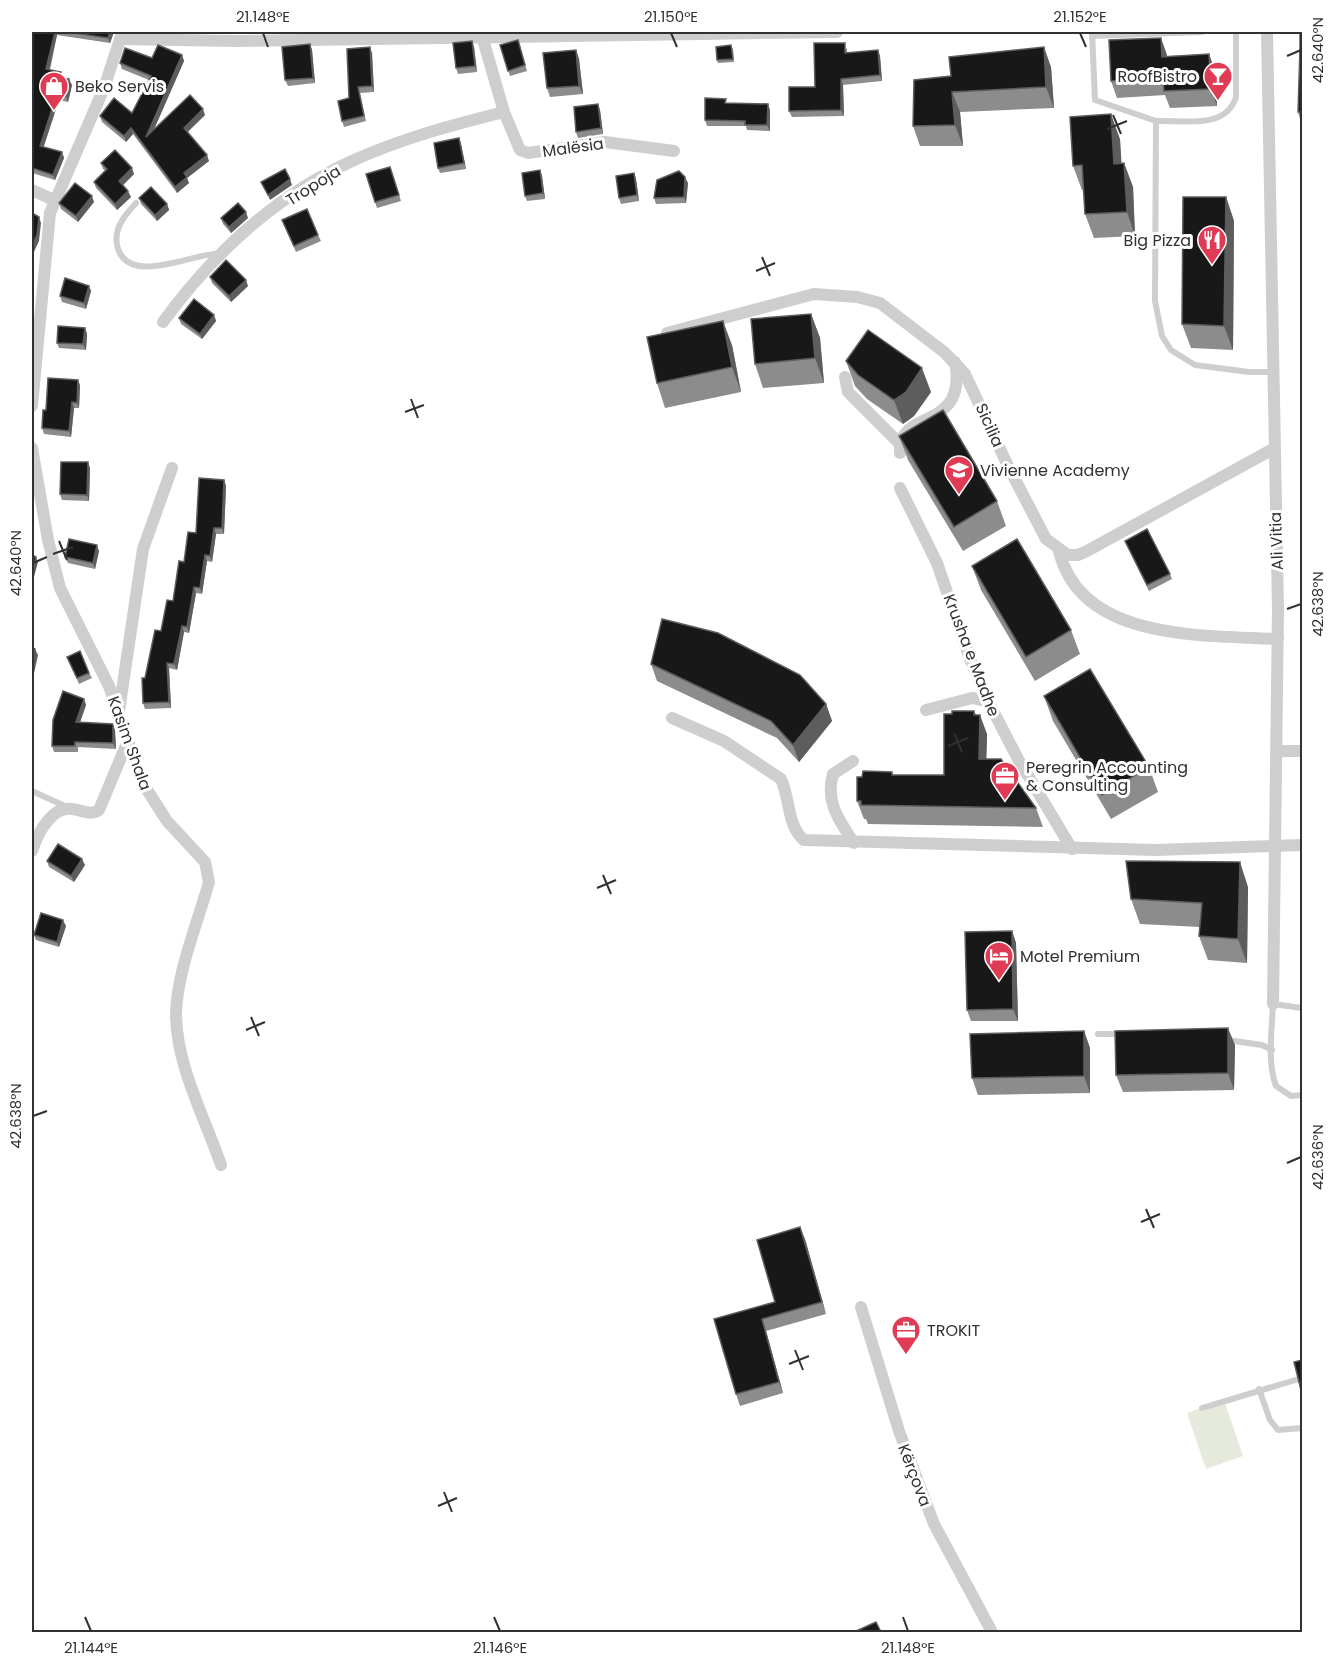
<svg xmlns="http://www.w3.org/2000/svg" width="1334" height="1664" font-family="Poppins,sans-serif">
<style>
.green{fill:#e5eadd}
.lines{fill:none;stroke-linecap:round;stroke-linejoin:round}
.service{stroke:#cecece;stroke-width:6}
.minor{stroke:#cecece;stroke-width:12}
.wall{fill:#8c8c8c}
.shaded-wall{fill:#5d5d5d}
.building{fill:#181818;stroke:#5d5d5d;stroke-width:1.5}
.ticks{fill:none;stroke:#313131;stroke-width:2}
.labels{text-anchor:middle;stroke-width:6;stroke-linejoin:round;paint-order:stroke}
.poi-label{font-size:16px;fill:#313131;stroke:#fff;text-anchor:start}
.street-label{font-size:16px;fill:#313131;stroke:#fff}
.neatline{fill:none;stroke:#313131;stroke-width:2}
.ticks-label{font-size:15px;text-anchor:middle;fill:#313131}
</style>
<rect width="100%" height="100%" fill="#fff"/>
<path class="green" d="M1224,1400l19,56 -37,13 -19,-56z"/>
<g class="lines">
<g class="service">
<path d="M1092,32l3,68 61,21 -1,180 7,35 9,14 24,15 54,7h24"/>
<path d="M1092,36l110,-4"/>
<path d="M1156,121c27,-1 70,9 80,-24v-65"/>
<path d="M136,203c-12,13 -24,27 -18,46 13,37 75,4 100,5"/>
<path d="M32,791l35,16"/>
<path d="M1302,1008l-29,-4c-1,26 -6,58 3,82l15,10 11,-1"/>
<path d="M1098,1034h23"/>
<path d="M1227,1040l35,5 10,5"/>
<path d="M1259,1389l11,31 8,10 24,-2"/>
<path d="M1202,1408l100,-30"/>
</g>
<g class="minor">
<path d="M1267,32l11,578 -5,394"/>
<path d="M482,36l22,76 16,38 8,3 77,-11 69,9"/>
<path d="M121,39l114,2 602,-9"/>
<path d="M32,190l24,11"/>
<path d="M163,322c49,-67 112,-126 189,-161 48,-22 100,-36 152,-49"/>
<path d="M667,333l147,-39 43,3 23,6 64,49 21,22 43,92 38,73 22,16h10l9,-4 186,-102"/>
<path d="M845,377l3,15 51,51"/>
<path d="M32,406l18,-193 54,-125 18,-55"/>
<path d="M32,448l16,92 12,48 49,98 33,96 25,39 38,41 4,20c-11,40 -33,92 -33,134 1,51 29,102 45,149"/>
<path d="M900,453c-3,-46 68,-20 55,-91"/>
<path d="M900,488l37,75 33,96 18,42 30,58 54,90"/>
<path d="M1059,551c22,91 146,84 219,88"/>
<path d="M926,710l46,-12 16,3"/>
<path d="M119,711l24,-162 29,-81"/>
<path d="M672,718l52,23 57,38c9,19 6,47 23,61l352,10 146,-5"/>
<path d="M1277,751h25"/>
<path d="M853,761l-20,13c-8,28 6,46 21,69"/>
<path d="M32,851c5,-16 19,-45 40,-42 10,1 19,7 27,1l28,-67"/>
<path d="M861,1307l38,124 35,93 58,108"/>
</g>
</g>
<g class="wall">
<path d="M33,32h81l-4,11 -53,-8 -7,35 13,8 9,7 -4,17 -9,-2 -16,47 19,5 2,6 -9,22 -23,-7v-136z"/>
<path d="M1302,32v94l-4,-14 2,-64z"/>
<path d="M518,40l9,31 -17,5 -10,-31z"/>
<path d="M472,41l2,6 3,25 -19,2 -2,-6z"/>
<path d="M310,44l2,6 3,33 -27,3 -3,-6z"/>
<path d="M733,48l1,14 -16,1 -1,-3z"/>
<path d="M847,48v5l31,-3 2,6 2,25 -39,4 1,31 -52,1 -3,-6 26,-24z"/>
<path d="M576,50l3,9 4,35 -33,3 -3,-9z"/>
<path d="M372,53l2,39 -14,1 6,28 -22,6 -2,-6z"/>
<path d="M1209,54l6,17 2,35 -47,2 -5,-13 -48,3 -6,-17 56,-26v1z"/>
<path d="M182,55l2,6 -30,68 51,-14 -17,17 21,29 -22,17 2,5 -12,10 -44,-59 -7,8 -24,-20 -2,-6 32,-3 17,-33 -27,-11 -2,-6z"/>
<path d="M1051,67l3,41 -94,4 3,34h-43l-7,-20 1,-46z"/>
<path d="M727,103l43,7v21l-23,-1 -1,-4h-39l-2,-6z"/>
<path d="M600,110l3,24 -25,4 -2,-6z"/>
<path d="M1120,139l1,24h3l9,24 2,49 -41,2 -9,-24 -1,-24h-2l-9,-24z"/>
<path d="M461,144l5,25 -26,4 -2,-5z"/>
<path d="M101,163l33,11 -11,11 8,12 -14,13 -21,-22 -2,-6 12,-11 -3,-2z"/>
<path d="M390,167l11,34 -24,7 -11,-34z"/>
<path d="M540,170l2,6 3,23 -18,2 -2,-5z"/>
<path d="M634,173l2,6 3,22 -18,3 -2,-6z"/>
<path d="M688,183l-2,20 -30,1 -2,-6z"/>
<path d="M1226,197l8,24 -1,129 -42,-2 -9,-24z"/>
<path d="M139,198l28,6 2,6 -12,11 -16,-17z"/>
<path d="M94,202l-16,20 -17,-13 -2,-6z"/>
<path d="M221,218h27l-17,15 -8,-9z"/>
<path d="M282,220l36,15 3,6 -25,11z"/>
<path d="M210,277l38,9 -17,16 -19,-19z"/>
<path d="M89,286l2,5 -5,18 -24,-7 -2,-6z"/>
<path d="M811,314l9,24 4,45 -61,5 -8,-24z"/>
<path d="M214,315l2,6 -14,18 -21,-15 -2,-6z"/>
<path d="M85,328l2,6 -1,16 -27,-2 -2,-5z"/>
<path d="M732,345l9,47 -76,16 -8,-25z"/>
<path d="M846,361l85,31 -17,24 -11,8 -36,-25 -12,-13z"/>
<path d="M80,385l-1,23h-5l-3,29 -27,-3 -2,-6 4,-18z"/>
<path d="M899,436l98,65 9,25 -43,25 -55,-91z"/>
<path d="M90,468l-1,33 -27,-1 -2,-6z"/>
<path d="M224,480l2,6 -2,48h-8l-4,28 -5,-1 -5,33 -6,-1 -7,40 -5,-1 -7,38 -8,-2 2,40 -26,1 -2,-6 2,-25 16,-47 12,-30 11,-39 12,-29z"/>
<path d="M1125,541l45,33 2,5 -23,12z"/>
<path d="M99,551l-4,18 -27,-6 -3,-6z"/>
<path d="M972,566l99,64 9,24 -45,27 -54,-91z"/>
<path d="M67,657l22,16 3,5 -13,6z"/>
<path d="M651,664l175,40 6,17 -33,41 -22,-24 -120,-57z"/>
<path d="M1044,696l105,71 9,25 -47,27 -58,-98z"/>
<path d="M84,699l2,6 -6,17 35,8 1,19 -38,-2v5h-24l-2,-6z"/>
<path d="M974,711l13,23 -1,25 50,49 7,19 -175,-3 -2,-5h-2l-7,-18 5,-24 30,-5 1,3h51l8,-61z"/>
<path d="M47,861l38,4 -11,17 -25,-15z"/>
<path d="M1248,887l-1,76 -39,-3 -9,-24 1,-9 -60,-3 -9,-25z"/>
<path d="M66,926l-7,21 -23,-7 -2,-5z"/>
<path d="M1012,931l4,12 2,78h-47l-4,-11z"/>
<path d="M1084,1031l6,17v45l-112,2 -6,-17z"/>
<path d="M1235,1045l-1,45 -111,2 -7,-17z"/>
<path d="M805,1239l21,75 -60,17 17,62 -43,13 -4,-12 -22,-75 61,-17z"/>
</g>
<g class="shaded-wall">
<path d="M55,32h1l1,3 -9,40 -2,-6z"/>
<path d="M110,32h4l-4,11 -2,-5z"/>
<path d="M1161,38l6,17 1,19 -6,-17z"/>
<path d="M472,41l2,6 3,25 -2,-6z"/>
<path d="M310,44l2,6 3,33 -2,-5z"/>
<path d="M370,47l2,6 2,39 -2,-6z"/>
<path d="M1044,47l7,20 3,41 -8,-21z"/>
<path d="M576,50l3,9 4,35 -4,-8z"/>
<path d="M878,50l2,6 2,25 -2,-6z"/>
<path d="M1209,54l6,17 2,35 -6,-17z"/>
<path d="M182,55l2,6 -36,82 -2,-6z"/>
<path d="M69,79l3,6 -4,17 -2,-6z"/>
<path d="M841,79l2,6 1,31 -3,-6z"/>
<path d="M952,92l8,20 3,34 -8,-21z"/>
<path d="M57,94l2,6 -17,52 -2,-6z"/>
<path d="M598,104l2,6 3,24 -2,-6z"/>
<path d="M768,104l2,6v21l-3,-6z"/>
<path d="M203,109l2,6 -19,18 -2,-5z"/>
<path d="M1111,114l9,25 3,49 -9,-24z"/>
<path d="M131,128l2,6 -7,8 -2,-6z"/>
<path d="M459,138l2,6 5,25 -2,-6z"/>
<path d="M62,152l2,6 -9,22 -2,-5z"/>
<path d="M207,155l2,6 -22,17 2,5 -12,10 -2,-6 9,-14z"/>
<path d="M1124,163l9,24 2,49 -8,-24z"/>
<path d="M132,168l2,6 -13,13 -2,-6z"/>
<path d="M540,170l2,6 3,23 -2,-6z"/>
<path d="M634,173l2,6 3,22 -2,-6z"/>
<path d="M685,177l3,6 -2,20 -2,-6z"/>
<path d="M290,179l2,6 -22,15 -2,-5z"/>
<path d="M128,191l3,6 -14,13 -2,-6z"/>
<path d="M92,196l2,6 -16,20 -2,-6z"/>
<path d="M1226,197l8,24 -1,129 -9,-24z"/>
<path d="M167,204l2,6 -12,11 -2,-6z"/>
<path d="M246,212l2,6 -17,15 -2,-6z"/>
<path d="M39,217l2,6 -2,18 -7,15v-10z"/>
<path d="M246,280l2,6 -17,16 -2,-6z"/>
<path d="M89,286l2,5 -5,18 -2,-6z"/>
<path d="M811,314l9,24 4,45 -9,-25z"/>
<path d="M214,315l2,6 -14,18 -2,-5z"/>
<path d="M723,321l9,24 9,47 -9,-25z"/>
<path d="M85,328l2,6 -1,16 -3,-6z"/>
<path d="M922,368l9,24 -17,24 -11,8 -9,-24z"/>
<path d="M78,380l2,5 -1,23 -2,-5z"/>
<path d="M72,402l2,6 -3,29 -2,-6z"/>
<path d="M88,462l2,6 -1,33 -2,-6z"/>
<path d="M224,480l2,6 -2,48 -2,-6z"/>
<path d="M214,528l2,6 -4,28 -2,-6z"/>
<path d="M97,545l2,6 -4,18 -2,-6z"/>
<path d="M205,555l2,6 -5,33 -2,-6z"/>
<path d="M36,557l2,5 -6,22v-12z"/>
<path d="M194,587l2,6 -7,40 -2,-6z"/>
<path d="M182,626l2,6 -7,38 -3,-6z"/>
<path d="M35,649l3,6 -5,23 -1,-7z"/>
<path d="M167,663l2,5 2,40 -2,-6z"/>
<path d="M84,699l2,6 -8,23 -2,-6z"/>
<path d="M826,704l6,17 -33,41 -6,-17z"/>
<path d="M974,711l6,15v-11l7,19 -1,44 -7,-19z"/>
<path d="M113,724l2,6 1,19 -3,-6z"/>
<path d="M82,859l3,6 -11,17 -3,-6z"/>
<path d="M1240,862l8,25 -1,76 -9,-24z"/>
<path d="M63,920l3,6 -7,21 -2,-5z"/>
<path d="M1012,931l4,12 2,78 -5,-12z"/>
<path d="M1228,1028l7,17 -1,45 -6,-17z"/>
<path d="M1084,1031l6,17v45l-6,-17z"/>
<path d="M800,1227l5,12 21,75 -4,-12z"/>
<path d="M762,1319l4,12 17,62 -4,-11z"/>
</g>
<g class="building">
<path d="M33,32h22l-9,37 15,3 -1,5 9,2 -3,17 -9,-2 -17,52 22,6 -9,23 -21,-7v-131z"/>
<path d="M67,32h43l-2,6z"/>
<path d="M1300,32h2v80h-4l2,-64z"/>
<path d="M1161,38l1,19 47,-3 2,35 -47,2 -1,-13 -52,3 -2,-41z"/>
<path d="M518,40l7,25 -17,6 -8,-26z"/>
<path d="M472,41l3,25 -19,2 -3,-25z"/>
<path d="M814,43h31v10l33,-3 2,25 -39,4v31l-52,1v-24h26z"/>
<path d="M310,44l3,34 -28,2 -3,-33z"/>
<path d="M158,45l24,10 -36,82 44,-42 13,14 -19,19 23,27 -23,18 3,4 -12,10 -44,-59 -7,8 -24,-20 14,-18 18,15 19,-37 -31,-13 5,-15 27,10z"/>
<path d="M731,45l2,14 -16,1 -1,-13z"/>
<path d="M370,47l2,39 -14,1 6,29 -22,5 -4,-20 11,-3 -2,-49z"/>
<path d="M1044,47l2,40 -94,5 3,33 -42,1 1,-46 37,-4 -2,-19z"/>
<path d="M576,50l3,36 -32,2 -4,-35z"/>
<path d="M705,98l21,1 -1,4 43,1 -1,21h-22v-4l-40,-1z"/>
<path d="M598,104l3,24 -25,4 -2,-25z"/>
<path d="M1111,114l3,50 10,-1 3,49 -42,2 -3,-49 -9,1 -3,-49z"/>
<path d="M459,138l5,25 -26,5 -4,-25z"/>
<path d="M115,150l17,18 -13,13 9,10 -13,13 -21,-22 13,-13 -6,-6z"/>
<path d="M390,167l9,28 -24,7 -9,-28z"/>
<path d="M285,169l5,10 -22,16 -7,-13z"/>
<path d="M540,170l3,23 -18,3 -3,-23z"/>
<path d="M679,171l6,6 -1,20 -30,1 3,-18z"/>
<path d="M634,173l3,22 -18,3 -3,-22z"/>
<path d="M75,183l17,13 -16,20 -17,-13z"/>
<path d="M151,187l16,17 -12,11 -16,-17z"/>
<path d="M1183,197h43l-2,129 -42,-2z"/>
<path d="M238,203l8,9 -17,15 -8,-9z"/>
<path d="M307,209l11,26 -24,11 -12,-26z"/>
<path d="M32,213l7,4 -2,18 -5,11z"/>
<path d="M226,260l20,20 -17,16 -19,-19z"/>
<path d="M65,278l24,8 -5,17 -24,-7z"/>
<path d="M194,299l20,16 -14,19 -21,-16z"/>
<path d="M811,314l4,44 -60,6 -4,-45z"/>
<path d="M723,321l9,46 -75,16 -10,-46z"/>
<path d="M58,326l27,2 -2,16 -26,-1z"/>
<path d="M868,330l54,38 -16,24 -12,8 -36,-25 -12,-14z"/>
<path d="M48,378l30,2 -1,23 -5,-1 -3,29 -27,-3 1,-18h3z"/>
<path d="M943,410l54,91 -43,26 -55,-91z"/>
<path d="M61,462h27l-1,33 -27,-1z"/>
<path d="M199,478l25,2 -2,48h-8l-4,28 -5,-1 -5,33 -6,-1 -7,40 -5,-1 -8,38 -7,-1 2,39 -26,1 -1,-25h3l10,-48 6,1 6,-31 6,1 6,-40 5,1 4,-30 8,1z"/>
<path d="M1147,529l23,45 -23,11 -22,-44z"/>
<path d="M69,539l28,6 -4,18 -28,-6z"/>
<path d="M1017,539l54,91 -45,27 -54,-91z"/>
<path d="M32,555l4,2 -4,15z"/>
<path d="M662,619l56,14 82,42 26,29 -33,41 -22,-24 -120,-57z"/>
<path d="M32,648l3,1 -3,22z"/>
<path d="M80,651l9,22 -12,5 -10,-21z"/>
<path d="M1090,669l59,98 -47,28 -58,-99z"/>
<path d="M63,691l21,8 -8,23 37,2v19l-38,-1v4h-23l1,-26z"/>
<path d="M952,711h22v4h6l-1,44h22l35,49 -175,-3v-4h-4v-24h5l1,-6 29,1v3h52v-61h8z"/>
<path d="M58,844l24,15 -11,17 -24,-15z"/>
<path d="M1126,861l114,1 -2,77 -39,-3 3,-33 -71,-4z"/>
<path d="M41,913l22,7 -6,22 -23,-7z"/>
<path d="M1012,931l1,78 -46,1 -2,-78z"/>
<path d="M1228,1028v45l-112,2 -1,-44z"/>
<path d="M1084,1031v45l-112,2 -2,-44z"/>
<path d="M800,1227l22,75 -60,17 17,63 -43,12 -22,-75 61,-17 -18,-62z"/>
<path d="M1302,1360v34l-8,-32z"/>
<path d="M876,1622l5,10h-27z"/>
</g>
<path class="ticks" d="M263,33l5,14M671,33l6,14M1080,33l6,14M1287,56l14,-6M1113,115l8,19M1107,129l20,-8M762,257l8,19M756,271l19,-8M411,399l7,19M405,412l19,-7M59,541l8,19M53,554l20,-7M33,563l14,-6M1287,609l14,-5M954,733l8,19M948,746l20,-8M603,875l8,19M597,888l19,-8M251,1017l8,19M246,1030l19,-8M33,1116l14,-5M1287,1163l14,-6M1146,1209l8,19M1141,1222l19,-8M795,1350l8,20M789,1364l20,-8M444,1492l8,20M438,1506l19,-8M85,1617l6,14M494,1617l6,14M903,1617l5,14"/>
<defs>
<g id="bar-pin" transform="scale(1.5)"><path d="M0 17L-7.5 6A9.5 9.5 0 1 1 7.5 6Z" fill="#e03b54" stroke="#fff"/><path d="M-6-5H6L.8 .8V4.5H3.5V6h-7V4.5H-.8V.8Z" fill="#fff"/></g>
<g id="shop-pin" transform="scale(1.5)"><path d="M0 17L-7.5 6A9.5 9.5 0 1 1 7.5 6Z" fill="#e03b54" stroke="#fff"/><path d="M-5-2.5h2.3a2.7 3.5 0 0 1 5.4 0H5L5.5 6h-11ZM-1.5-2.5h3a1.5 2.3 0 0 0-3 0Z" fill="#fff"/></g>
<g id="restaurant-pin" transform="scale(1.5)"><path d="M0 17L-7.5 6A9.5 9.5 0 1 1 7.5 6Z" fill="#e03b54" stroke="#fff"/><path d="M-5-6h1v4h1v-4h1v4h1v-4h1v5L-1.5 .5V6h-2V.5L-5-1ZM5-6V6H3V1.5H1.5Q1.5-4 5-6Z" fill="#fff"/></g>
<g id="school-pin" transform="scale(1.5)"><path d="M0 17L-7.5 6A9.5 9.5 0 1 1 7.5 6Z" fill="#e03b54" stroke="#fff"/><path d="M0-5L7-2L0 1L-7-2ZM-4 1L0 2.5L4 1V4Q0 6-4 4Z" fill="#fff"/></g>
<g id="office-pin" transform="scale(1.5)"><path d="M0 17L-7.5 6A9.5 9.5 0 1 1 7.5 6Z" fill="#e03b54" stroke="#fff"/><path d="M-6-3h4V-5.5h4V-3h4V5H-6ZM-1-4.5V-3h2v-1.5ZM-6 0V1H6V0Z" fill="#fff"/></g>
<g id="hotel-pin" transform="scale(1.5)"><path d="M0 17L-7.5 6A9.5 9.5 0 1 1 7.5 6Z" fill="#e03b54" stroke="#fff"/><path d="M-6-4.5h1.5V1H6V5H4.5V3h-9V5H-6ZM-4 0a1.8 1.8 0 1 1 3.6 0ZM.5 0V-2.5h3Q6-2.5 6 0Z" fill="#fff"/></g>
</defs>
<g fill-rule="evenodd">
<use href="#bar-pin" x="1218" y="76"/>
<use href="#shop-pin" x="54" y="86"/>
<use href="#restaurant-pin" x="1212" y="240"/>
<use href="#school-pin" x="959" y="470"/>
<use href="#office-pin" x="1005" y="776"/>
<use href="#hotel-pin" x="999" y="956"/>
<use href="#office-pin" x="906" y="1330"/>
</g>
<g class="labels">
<g class="poi-label">
<text x="1197" y="82" text-anchor="end">RoofBistro</text>
<text x="75" y="92">Beko Servis</text>
<text x="1191" y="246" text-anchor="end">Big Pizza</text>
<text x="980" y="476">Vivienne Academy</text>
<text x="1026" y="773">Peregrin Accounting<tspan x="1026" dy="18">&amp; Consulting</tspan></text>
<text x="1020" y="962">Motel Premium</text>
<text x="927" y="1336">TROKIT</text>
</g>
<g class="street-label">
<text transform="translate(573 147) rotate(-8)" y="6">Malësia</text>
<text transform="translate(313 185) rotate(-32)" y="6">Tropoja</text>
<text transform="translate(990 425) rotate(66)" y="6">Sicilia</text>
<text transform="translate(1276 541) rotate(-92)" y="6">Ali Vitia</text>
<text transform="translate(972 655) rotate(69)" y="6">Krusha e Madhe</text>
<text transform="translate(130 743) rotate(70)" y="6">Kasim Shala</text>
<text transform="translate(915 1475) rotate(69)" y="6">Kërçova</text>
</g>
</g>
<rect width="1334" height="1664" fill="none" stroke="#ffffff" stroke-width="66"/>
<rect x="33" y="33" width="1268" height="1598" class="neatline"/>
<g class="ticks-label">
<text x="263" y="22">21.148°E</text>
<text x="671" y="22">21.150°E</text>
<text x="1080" y="22">21.152°E</text>
<text transform="translate(1318 50) rotate(-90)" y="5">42.640°N</text>
<text transform="translate(16 563) rotate(-90)" y="5">42.640°N</text>
<text transform="translate(1318 604) rotate(-90)" y="5">42.638°N</text>
<text transform="translate(16 1116) rotate(-90)" y="5">42.638°N</text>
<text transform="translate(1318 1157) rotate(-90)" y="5">42.636°N</text>
<text x="91" y="1653">21.144°E</text>
<text x="500" y="1653">21.146°E</text>
<text x="908" y="1653">21.148°E</text>
</g>
</svg>
